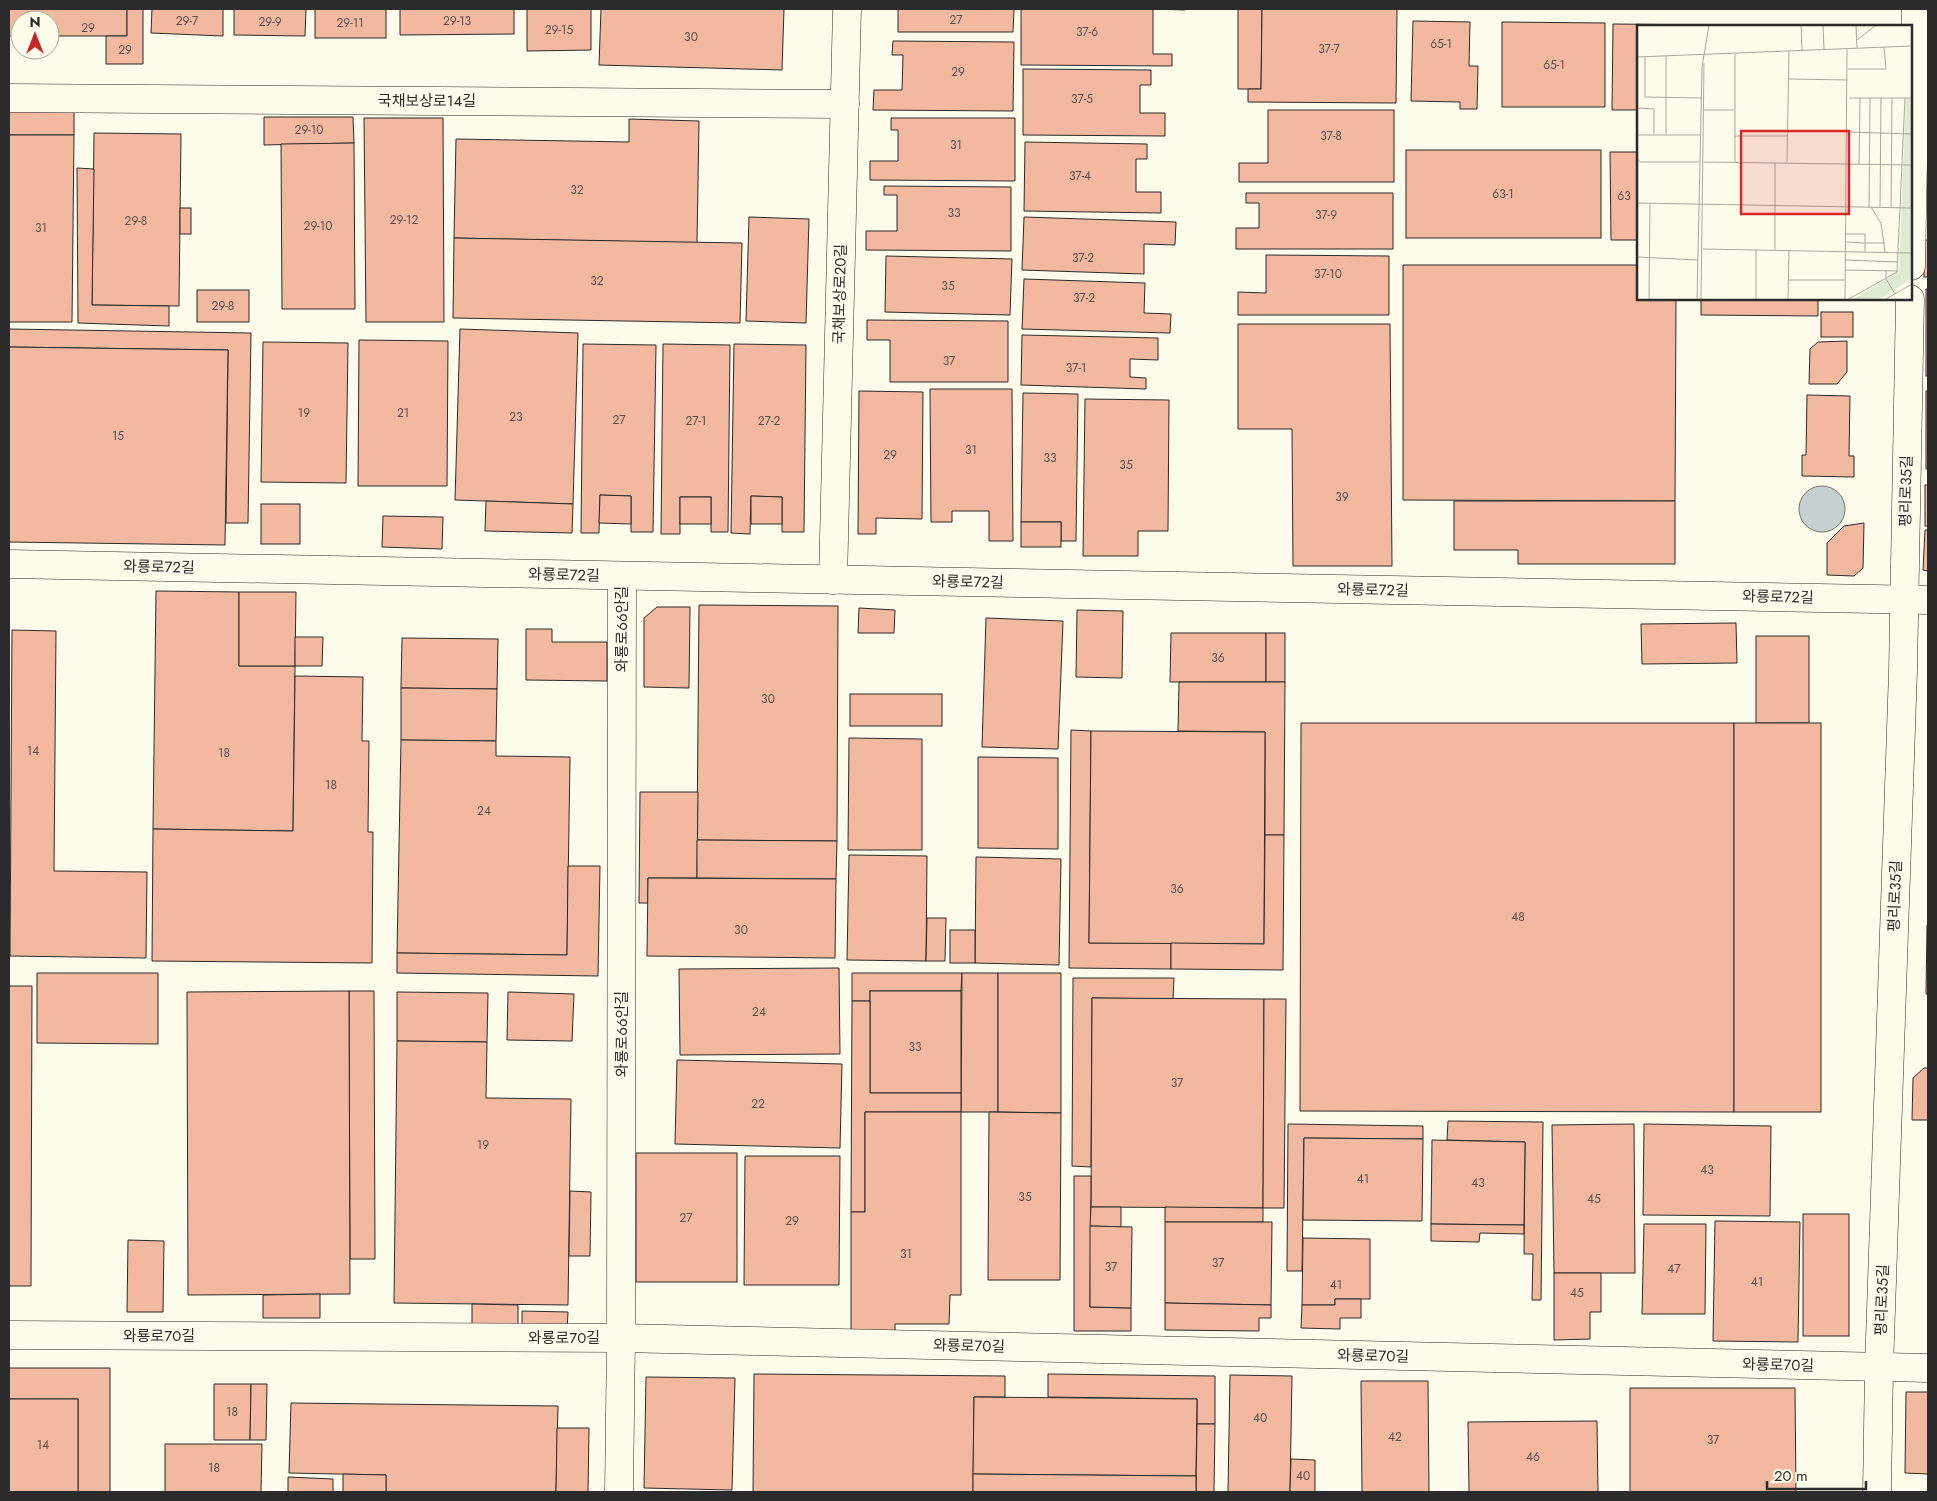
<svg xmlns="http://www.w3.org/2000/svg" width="1937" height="1501" font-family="Jost,'Noto Sans KR',sans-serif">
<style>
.water{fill:#c7d0d0;stroke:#74746e}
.building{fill:#f2b8a0;stroke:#2b2b2b}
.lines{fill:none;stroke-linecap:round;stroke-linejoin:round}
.minor-casing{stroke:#2b2b2b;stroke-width:29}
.minor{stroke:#fdfbea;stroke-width:28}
.labels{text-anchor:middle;stroke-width:4;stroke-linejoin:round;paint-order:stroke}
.number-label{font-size:12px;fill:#5d4e48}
.street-label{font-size:15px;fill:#2b2b2b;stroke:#fdfbea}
.inset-road{fill:none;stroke:#a9a89e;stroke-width:1}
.view{fill:#d62828;fill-opacity:0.15;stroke:#d62828;stroke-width:2.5}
.inset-edge{fill:none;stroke:#2b2b2b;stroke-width:2.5}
</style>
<rect width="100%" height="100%" fill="#fdfbea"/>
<circle class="water" cx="1822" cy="509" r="23"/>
<g class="building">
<path d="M9,9h118v27h-77v-16h-30v16h-11z"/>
<path d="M127,9h16v55h-37v-28h21z"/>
<path d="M152,9h71v27l-72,-3z"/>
<path d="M234,9h72l-1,27 -71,-1z"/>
<rect x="315" y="9" width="71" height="29"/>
<path d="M400,9h114v25l-114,1z"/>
<path d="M527,9h64v41l-64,1z"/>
<path d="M601,9h183l-2,61 -183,-5z"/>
<path d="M898,9h116l-1,23h-115z"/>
<path d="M1021,9h164v1l-32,-1v45h19v12l-151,-1z"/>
<path d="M1238,9h24l-1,80h-23z"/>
<path d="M1262,9h135l-1,94 -148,-1v-13h13z"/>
<path d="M1413,21l57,1 -1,44h9l-1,43h-17v-7l-49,-1z"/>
<path d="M1502,22l103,1v84h-103z"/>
<path d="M1613,24l211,2h-186v84h-26z"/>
<path d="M893,41l121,1 -1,69 -140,-1 1,-20h28l1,-35h-11z"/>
<path d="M1023,69l128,1v15h-11v28h25v23l-142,-1z"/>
<rect x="9" y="109" width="65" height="26"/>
<path d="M1268,110h126v72h-155v-19h29z"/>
<path d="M264,117h89l1,26 -90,2z"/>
<path d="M364,118h79l1,204h-78z"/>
<path d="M891,118h124v63l-145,-1v-19h28v-31h-7z"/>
<path d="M629,119l70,2 -2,122 -243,-5 2,-99 173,3z"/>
<path d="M94,133l87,1 -2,172 -87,-1z"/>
<path d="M9,135h65l-2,187h-63z"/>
<path d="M1025,142l122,2v15h-11v33h25v21l-137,-2z"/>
<path d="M354,143l1,166h-73l-1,-165z"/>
<rect x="1406" y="150" width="195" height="88"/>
<path d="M1610,152h28v88h-27z"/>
<path d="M77,168l17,1 -2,136 77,1v20l-91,-3z"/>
<path d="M884,186l127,1v64l-145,-1v-19h31v-36h-13z"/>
<path d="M1246,193h147v56h-157v-21h23v-25h-13z"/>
<rect x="180" y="208" width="11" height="26"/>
<path d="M749,217l60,2 -3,104 -60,-2z"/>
<path d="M1024,217l152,5 -1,23 -31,-1v30l-122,-4z"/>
<path d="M454,238l288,5 -2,80 -287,-5z"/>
<rect x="1924" y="240" width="4" height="37"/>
<path d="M1266,255l123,1v59h-151v-23l28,1z"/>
<path d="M886,256l126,3 -2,56 -125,-3z"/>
<path d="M1403,265h235v34h38l-1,202 -272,-1z"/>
<path d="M1024,279l121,4 -1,30 27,1 -1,19 -148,-4z"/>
<rect x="1926" y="289" width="2" height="87"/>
<rect x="197" y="290" width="52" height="32"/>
<path d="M1701,299h117v17l-117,-1z"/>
<rect x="1821" y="312" width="32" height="25"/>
<path d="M867,320l141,1v61h-118v-42h-23z"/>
<path d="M1238,324h152l2,242h-99l-1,-137h-54z"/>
<path d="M9,329l242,4 -3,190h-22l2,-173 -219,-3z"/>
<path d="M460,329l118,4 -5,171 -118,-4z"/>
<path d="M1022,335l136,3v22l-28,-1v18l16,1v11l-125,-4z"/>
<path d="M359,340l89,1 -1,145h-89z"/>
<path d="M1847,341v31l-10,12h-28l1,-35 8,-7z"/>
<path d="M263,342l85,1 -2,140 -85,-1z"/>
<path d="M583,344l73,1 -3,187h-22v-36l-31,-1 -1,38h-18z"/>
<path d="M663,344l67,1 -2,187h-17v-35h-31v37h-19z"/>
<path d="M734,344l72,1 -2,187h-22v-35l-31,-1 -1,38 -19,-1z"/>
<path d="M9,347l219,3 -3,195 -216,-3z"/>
<path d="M930,389h82l1,152h-24v-30h-37v11h-21z"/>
<path d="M859,391l64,1 -1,127 -46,-1v16h-18z"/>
<rect x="1926" y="391" width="2" height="78"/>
<path d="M1023,393l55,1 -2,147h-15v-19h-40z"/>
<path d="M1807,395l43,1 -1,60h5v21l-52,-1v-21h4z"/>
<path d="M1085,399l84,1 -1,131h-30v25h-55z"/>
<rect x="1925" y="485" width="3" height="41"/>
<path d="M600,495l31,1v28l-32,-1z"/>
<path d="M751,496l31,1v27h-31z"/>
<rect x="680" y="497" width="31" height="27"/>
<path d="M486,501l87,3 -1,29 -87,-2z"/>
<path d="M1454,501h221v63h-157v-14h-64z"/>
<rect x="261" y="504" width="39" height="40"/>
<path d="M383,516l60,1 -1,32 -60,-2z"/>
<rect x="1021" y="522" width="40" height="25"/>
<path d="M1864,523l-1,45 -9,8 -27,-1v-32l17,-17z"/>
<path d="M1925,530h3v41l-5,-1z"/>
<path d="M156,591l83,1v74h56l-2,165 -140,-2z"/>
<path d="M239,592h57l-1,74h-56z"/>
<path d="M699,605l139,1 -1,235 -140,-1z"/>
<path d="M657,607h33l-1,81 -45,-1v-69z"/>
<path d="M859,608l36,2 -1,23h-36z"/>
<path d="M1077,610l46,1 -1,67 -46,-1z"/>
<path d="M986,618l77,3 -5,128 -76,-2z"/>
<path d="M1736,623l1,40 -95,1 -1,-40z"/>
<path d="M526,629h26v13h55v39l-81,-1z"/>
<path d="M12,630l44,1 -2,240 93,1 -1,86 -136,-2z"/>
<path d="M1171,633h95v49h-96z"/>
<rect x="1266" y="633" width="19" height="49"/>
<rect x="1756" y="636" width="53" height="87"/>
<path d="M295,637h28l-1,29h-27z"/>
<path d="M402,638l96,1 -1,50 -96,-1z"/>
<path d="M295,676l68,1 -1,64h7l-1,91h5l-1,131 -220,-2 1,-132 140,2z"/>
<path d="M1179,682h106l-1,153h-19v-103l-87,-1z"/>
<path d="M401,688l96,1 -1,52 -95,-1z"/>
<rect x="850" y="694" width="92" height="32"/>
<path d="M1301,723h433v389l-434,-1z"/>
<rect x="1734" y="723" width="87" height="389"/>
<path d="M1071,730l20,1 -2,212h82v26l-102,-1z"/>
<path d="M1091,731l174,1 -1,212 -175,-1z"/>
<path d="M849,738l73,1v111h-74z"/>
<path d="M401,740l95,1v15l74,1 -3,198 -170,-2z"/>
<path d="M978,757l80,1v91l-80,-1z"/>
<path d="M640,792h58l-1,86h-49v25h-9z"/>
<path d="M1265,835h19l-1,135 -112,-1v-26l93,1z"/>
<path d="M697,840l140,1 -1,38 -139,-1z"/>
<path d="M849,855l78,1 -1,105 -79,-1z"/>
<path d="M976,857l85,2 -2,106 -84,-2z"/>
<path d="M568,866h32l-2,110 -201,-3v-20l170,2z"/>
<path d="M648,878l188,1 -1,79 -188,-2z"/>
<path d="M927,918h19l-1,43h-19z"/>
<path d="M1927,925h1v69h-2z"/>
<rect x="950" y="930" width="25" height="33"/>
<path d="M839,968l1,86 -160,1 -1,-86z"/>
<path d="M37,973h121v71l-121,-1z"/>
<path d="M852,973h110l-1,18h-91v10h-18z"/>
<path d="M962,973h36v139h-37z"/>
<path d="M998,973h63v140l-63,-1z"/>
<path d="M1073,978h101l-1,21 -81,-1 -1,169 -19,-1z"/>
<path d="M9,986h23l-1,300h-22z"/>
<path d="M349,991h25l1,268h-25z"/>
<path d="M349,991l1,303 -162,1 -1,-303z"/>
<rect x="870" y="991" width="91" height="102"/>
<path d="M397,992l91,1 -1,49 -90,-1z"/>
<path d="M508,992l66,2 -2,47 -65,-1z"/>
<path d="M1092,998l172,1 -1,209 -172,-1z"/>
<path d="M1264,999h22l-2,209h-21z"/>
<path d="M852,1001h18v92h91v19h-96v100h-14z"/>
<path d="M397,1041l90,1 -1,56 85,1 -3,206 -174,-2z"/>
<path d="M677,1060l165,4 -2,84 -165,-4z"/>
<path d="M1924,1068h4v52h-16l1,-42z"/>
<path d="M865,1112h96v183h-11l-1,29h-54v7h-44v-119h14z"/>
<path d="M989,1112l72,1 -1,167h-72z"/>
<path d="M1448,1121l95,1 -2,178h-9l1,-46h-9l1,-112 -78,-2z"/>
<path d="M1288,1124l135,2v13l-119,-1 -2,133h-15z"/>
<path d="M1634,1124l1,149h-81l-2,-148z"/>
<path d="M1644,1124l127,2 -1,90 -127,-1z"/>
<path d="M1304,1138l119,1 -1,82 -119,-1z"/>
<path d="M1432,1140l93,2 -1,83 -93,-1z"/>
<rect x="636" y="1153" width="101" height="129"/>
<path d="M745,1156h95l-1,129h-95z"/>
<path d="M1074,1176h17l-1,131 41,1v23h-57z"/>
<path d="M570,1191l21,1 -1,64h-21z"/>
<path d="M1091,1207h30v20l-31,-1z"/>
<path d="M1165,1207l98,1v14h-98z"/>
<rect x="1803" y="1214" width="46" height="122"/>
<path d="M1715,1221l85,1 -2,120 -85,-1z"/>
<path d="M1165,1222h107l-1,83 -106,-2z"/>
<path d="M1431,1224l93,1v9l-44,-1 -1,9 -48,-1z"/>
<path d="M1644,1224h62l-1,90h-63z"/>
<path d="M1090,1226l42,1 -1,81 -41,-1z"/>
<path d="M1303,1238l67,1v60h-35v6h-33z"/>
<path d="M128,1240l36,1 -1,71h-36z"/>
<path d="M1554,1273h47v39h-11v27l-36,1z"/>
<path d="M320,1294v24h-57v-23z"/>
<path d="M1335,1299h26v19h-21v11l-39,-1 1,-23h33z"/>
<path d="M1165,1303l106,2v13h-12v13l-94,-1z"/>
<path d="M472,1304l46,1v24l-46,-1z"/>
<path d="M522,1311l46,1 -1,19 -45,-1z"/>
<path d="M9,1368h101v124h-32v-93h-69z"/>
<path d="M754,1374l251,2v21h-31l-1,95h-220z"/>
<path d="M1048,1374l167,2v48h-18v-25l-149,-2z"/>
<path d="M1230,1375l62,1 -2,116h-62z"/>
<path d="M646,1377l89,1 -3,112 -88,-2z"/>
<path d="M1361,1381h67l1,111h-67z"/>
<path d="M214,1384h37l-1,56h-36z"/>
<path d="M251,1384h16l-1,56h-16z"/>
<path d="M1630,1388h165l1,104h-166z"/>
<path d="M1906,1392h22v82l-23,-1z"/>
<path d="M974,1397l223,2 -1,77 -223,-2z"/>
<rect x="9" y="1399" width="69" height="93"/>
<path d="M291,1403l267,3 -2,86h-170v-17l-97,-2z"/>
<path d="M1597,1421l1,71h-129l-1,-70z"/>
<path d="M1197,1424h18l-1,68h-18z"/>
<path d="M557,1428h32l-1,64h-32z"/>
<path d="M165,1444h97l-1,48h-96z"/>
<path d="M1291,1459l24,1v32h-25z"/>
<path d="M343,1474l43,1v17h-43z"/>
<path d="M973,1474l223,2v16h-223z"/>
<path d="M288,1477l45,2v13h-45z"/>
</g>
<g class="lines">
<g class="minor-casing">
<g id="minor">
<path d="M9,98l836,6"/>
<path d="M1911,266l5,-257"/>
<path d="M9,564l1919,36"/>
<path d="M833,580l14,-571"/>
<path d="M9,1335l612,3 1307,30"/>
<path d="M619,1492l2,-154 1,-762"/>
<path d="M1877,1492l2,-124 24,-697 7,-372"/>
</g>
</g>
<use href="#minor" class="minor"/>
</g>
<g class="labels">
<g class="number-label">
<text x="956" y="24">27</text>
<text x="187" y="25">29-7</text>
<text x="457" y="25">29-13</text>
<text x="270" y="26">29-9</text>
<text x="350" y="27">29-11</text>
<text x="88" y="32">29</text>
<text x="559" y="34">29-15</text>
<text x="1087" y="36">37-6</text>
<text x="691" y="41">30</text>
<text x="1441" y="48">65-1</text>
<text x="1329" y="53">37-7</text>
<text x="125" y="54">29</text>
<text x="1554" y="69">65-1</text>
<text x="958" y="76">29</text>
<text x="1082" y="103">37-5</text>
<text x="309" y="134">29-10</text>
<text x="1331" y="140">37-8</text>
<text x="956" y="149">31</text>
<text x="1080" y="180">37-4</text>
<text x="577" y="194">32</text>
<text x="1503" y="198">63-1</text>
<text x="1624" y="200">63</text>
<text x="954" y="217">33</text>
<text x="1326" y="219">37-9</text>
<text x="404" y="224">29-12</text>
<text x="136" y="225">29-8</text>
<text x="318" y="230">29-10</text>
<text x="41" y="232">31</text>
<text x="1083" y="262">37-2</text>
<text x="1328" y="278">37-10</text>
<text x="597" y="285">32</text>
<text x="948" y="290">35</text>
<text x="1084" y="302">37-2</text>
<text x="223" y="310">29-8</text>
<text x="949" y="365">37</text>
<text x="1076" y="372">37-1</text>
<text x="304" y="417">19</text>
<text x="403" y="417">21</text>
<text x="516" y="421">23</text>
<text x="619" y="424">27</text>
<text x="696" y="425">27-1</text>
<text x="769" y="425">27-2</text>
<text x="118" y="440">15</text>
<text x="971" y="454">31</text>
<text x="890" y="459">29</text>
<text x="1050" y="462">33</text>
<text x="1126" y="469">35</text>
<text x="1342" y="501">39</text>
<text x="1218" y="662">36</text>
<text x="768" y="703">30</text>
<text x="33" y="755">14</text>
<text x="224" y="757">18</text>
<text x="331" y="789">18</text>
<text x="484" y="815">24</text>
<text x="1177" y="893">36</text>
<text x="1518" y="921">48</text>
<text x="741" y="934">30</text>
<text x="759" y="1016">24</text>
<text x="915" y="1051">33</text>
<text x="1177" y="1087">37</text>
<text x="758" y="1108">22</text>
<text x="483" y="1149">19</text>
<text x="1707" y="1174">43</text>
<text x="1363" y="1183">41</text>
<text x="1478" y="1187">43</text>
<text x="1025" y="1201">35</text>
<text x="1594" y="1203">45</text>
<text x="686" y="1222">27</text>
<text x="792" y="1225">29</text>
<text x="906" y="1258">31</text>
<text x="1218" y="1267">37</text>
<text x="1111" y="1271">37</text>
<text x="1674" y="1273">47</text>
<text x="1757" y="1286">41</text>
<text x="1336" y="1289">41</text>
<text x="1577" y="1297">45</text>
<text x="232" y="1416">18</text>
<text x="1260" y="1422">40</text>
<text x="1395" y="1441">42</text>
<text x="1713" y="1444">37</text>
<text x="43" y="1449">14</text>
<text x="1533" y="1461">46</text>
<text x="214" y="1472">18</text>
<text x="1303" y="1480">40</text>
</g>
<g class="street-label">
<text x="427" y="106">국채보상로14길</text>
<text transform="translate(840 294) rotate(-89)" y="5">국채보상로20길</text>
<text transform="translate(1906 491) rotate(-89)" y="5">평리로35길</text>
<text transform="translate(159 567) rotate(1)" y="5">와룡로72길</text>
<text transform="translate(564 575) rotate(1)" y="5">와룡로72길</text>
<text transform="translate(968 582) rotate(1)" y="5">와룡로72길</text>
<text transform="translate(1373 590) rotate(1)" y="5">와룡로72길</text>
<text transform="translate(1778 597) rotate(1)" y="5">와룡로72길</text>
<text transform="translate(622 629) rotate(-90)" y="5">와룡로66안길</text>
<text transform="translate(1895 896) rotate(-88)" y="5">평리로35길</text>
<text transform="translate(622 1034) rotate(-90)" y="5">와룡로66안길</text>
<text transform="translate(1882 1300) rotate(-88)" y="5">평리로35길</text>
<text x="159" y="1341">와룡로70길</text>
<text x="564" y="1343">와룡로70길</text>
<text transform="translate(969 1346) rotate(1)" y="5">와룡로70길</text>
<text transform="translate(1373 1356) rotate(1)" y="5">와룡로70길</text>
<text transform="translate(1778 1365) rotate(1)" y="5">와룡로70길</text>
</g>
</g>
<g transform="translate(1637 25)">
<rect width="275" height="275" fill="#fdfbea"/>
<path d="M269,74h4l2,9 -1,171 -33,21h-26l47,-28z" fill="#deebd1"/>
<path class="inset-road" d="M164,0l1,26M186,0l1,24M219,0l1,23M220,15l19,-15M98,29v108M0,32l275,-11M8,32v40l56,1M211,44h38l-2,-22M152,54l59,1M212,73h63M0,83l17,1v25M67,85h30M211,107l64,2M29,109v-78M0,110h63M98,111h53M0,133l3,4h59M67,137l208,3M150,137l2,-111M222,139l1,-66M0,178l275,5M232,182l1,-109M234,182l10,16 4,29M243,182l1,-109M254,183l1,-110M208,217l20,1v-9h-20M66,224l209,4M138,225v-87M228,227v-9h20M0,232l61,3M208,235l53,2M208,245l53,1M249,245v9l9,15M152,255h56M12,275l1,-96M60,275l5,-233 7,-42M64,275l3,-237M119,275v-50M151,275l1,-49M208,275l2,-251M210,275l50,-28 8,-174M247,275l28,-16"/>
<path class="view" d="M104,106h108v83h-108z"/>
<rect width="275" height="275" class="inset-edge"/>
</g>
<rect width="1937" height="1501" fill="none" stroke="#2b2b2b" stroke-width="20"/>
<g transform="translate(35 35)"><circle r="24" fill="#fdfbea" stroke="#a9a89e"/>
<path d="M0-4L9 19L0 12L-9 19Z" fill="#c62828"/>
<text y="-8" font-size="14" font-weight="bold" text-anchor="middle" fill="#2b2b2b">N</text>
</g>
<path d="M1767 1481v8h99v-8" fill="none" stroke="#2b2b2b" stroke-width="2.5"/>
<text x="1774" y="1481" font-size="15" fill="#2b2b2b" stroke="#fdfbea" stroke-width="4" paint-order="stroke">20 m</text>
</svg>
